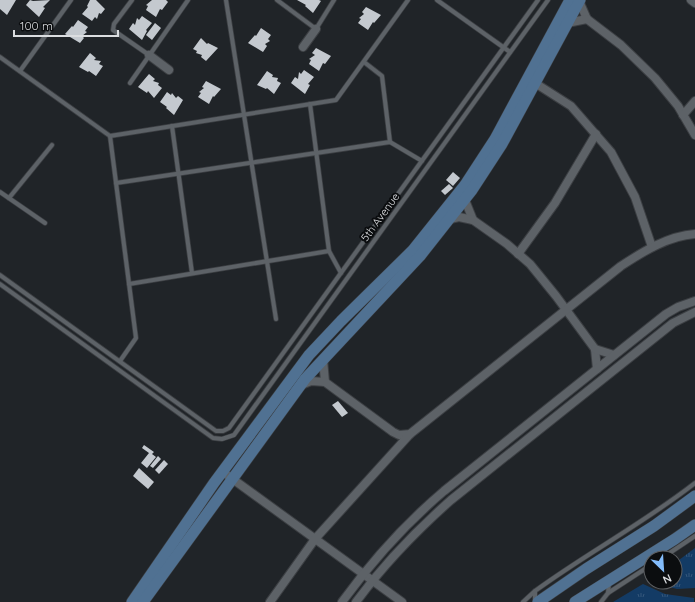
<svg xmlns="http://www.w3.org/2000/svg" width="695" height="602" font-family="Quicksand,sans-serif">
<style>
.grass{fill:url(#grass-tufts)}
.building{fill:#c4c9cf}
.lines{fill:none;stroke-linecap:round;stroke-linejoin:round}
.service-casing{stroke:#3c3f43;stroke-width:5.5}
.minor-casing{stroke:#3c3f43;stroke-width:10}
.secondary-casing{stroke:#3c3f43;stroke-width:12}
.service{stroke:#5d6267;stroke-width:4}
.minor{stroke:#5d6267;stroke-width:8}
.secondary{stroke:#507192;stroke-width:11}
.labels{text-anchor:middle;stroke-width:4;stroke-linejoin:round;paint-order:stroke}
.street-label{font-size:11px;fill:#dbdde0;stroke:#0b0d0f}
</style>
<defs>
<pattern id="grass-tufts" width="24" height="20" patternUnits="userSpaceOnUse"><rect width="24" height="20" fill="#133b65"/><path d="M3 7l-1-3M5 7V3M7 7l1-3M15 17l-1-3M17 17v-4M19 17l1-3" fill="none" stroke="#35577b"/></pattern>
</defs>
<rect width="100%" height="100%" fill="#202428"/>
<g class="grass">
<path d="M695,548v40l-18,1 -29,-8 3,-2v3h24v-19z"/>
<path d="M643,584l22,10 29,4v4h-81z"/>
</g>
<g class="building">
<path d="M0,0h16l-9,15 -7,-6z"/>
<path d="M30,0l3,1 17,-1 -7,7 2,1 -6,9 -13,-12z"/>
<path d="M90,0h6l9,9 -4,5 -2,-1 -2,6 -2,-2 -3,4 -10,-7 6,-7 -1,-1z"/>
<path d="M152,0h14l2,2 -6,8 -2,-1 -4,8 -10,-7 2,-4 -2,-1z"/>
<path d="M297,0h22l2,1 -8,12 -8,-7 1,-1z"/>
<path d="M366,7l15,8 -7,8 -1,-1 -5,8 -10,-7 3,-4 -2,-1 5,-4 -2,-2z"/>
<path d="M142,16l10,7 -6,7 1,1 -5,9 -13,-11 4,-6 2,2 2,-7 2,2z"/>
<path d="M78,20l10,7 -3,4 2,1 -5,4 2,2 -4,5 -15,-9 7,-8 1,1z"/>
<path d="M155,23l6,5 -9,12 -6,-5z"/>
<path d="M261,28l10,7 -3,4 2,2 -5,3 2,2 -4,6 -15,-9 7,-8 1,1z"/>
<path d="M201,38l6,6 1,-1 10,5 -12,13 -5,-4 1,-2 -6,-2 1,-2 -4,-2z"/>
<path d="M316,48l15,8 -6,8 -2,-1 -4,8 -10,-7 2,-4 -2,-1 6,-4 -3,-2z"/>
<path d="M90,53l6,5 -2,2 7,1 -2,3 4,2 -7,10 -7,-5 -1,1 -9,-5z"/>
<path d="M304,70l10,7 -6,7 2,1 -5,9 -14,-11 4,-6 3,2 1,-7 2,2z"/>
<path d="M267,71l6,4 -1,2 6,1 -1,3 4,2 -7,11 -7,-6 -1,1 -9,-4z"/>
<path d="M149,74l6,5 -2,2 6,2 -1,2 4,3 -8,10 -6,-7 -1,2 -9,-6z"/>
<path d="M206,81l15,8 -7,8 -1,-1 -4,8 -11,-7 3,-4 -2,-1 5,-4 -2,-1z"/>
<path d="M167,92l4,3 1,-2 4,5 2,-2 5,4 -9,15 -8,-7 1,-1 -7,-5z"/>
<path d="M453,172l7,6 -7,8 -7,-6z"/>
<path d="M449,184l4,4 -8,7 -4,-4z"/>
<path d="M338,401l10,12 -6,4 -10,-12z"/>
<path d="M144,445l10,7 -2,2 4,3 -9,11 -6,-5 8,-10 -7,-5z"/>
<path d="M158,456l3,3 -8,9 -3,-2z"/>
<path d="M164,460l4,4 -9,10 -4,-4z"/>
<path d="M139,468l15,14 -6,7 -15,-13z"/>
</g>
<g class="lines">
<g class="service-casing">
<g id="service">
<path d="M132,0l-18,24 -1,6 36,25"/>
<path d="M226,0l50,319"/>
<path d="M277,0l39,29 18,-29"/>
<path d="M437,0l73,52"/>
<path d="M0,57l110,79 226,-36 72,-100"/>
<path d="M364,62l18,14 8,66"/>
<path d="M20,71l51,-71"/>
<path d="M130,83l58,-83"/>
<path d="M310,104l19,147"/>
<path d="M172,126l20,147"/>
<path d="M110,136l26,202 -16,23"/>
<path d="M116,183l274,-41 32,19"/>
<path d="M0,192l45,31"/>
<path d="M9,198l43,-53"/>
<path d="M0,275l216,156h7l6,-3 309,-428"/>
<path d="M0,284l213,154 9,1 12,-4 314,-435"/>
<path d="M129,284l200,-33 12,22"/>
<path d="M662,558l33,-22"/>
<path d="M608,593l43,-28"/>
<path d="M523,602l12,-11"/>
<path d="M535,602v-11c52,-38 109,-68 160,-108"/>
<path d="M601,602l7,-9 1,-10"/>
</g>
</g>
<g class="minor-casing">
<g id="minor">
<path d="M691,0l4,3"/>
<path d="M579,1l8,18 34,26 34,33 23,28 17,29"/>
<path d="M567,23l20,-4"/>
<path d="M303,47l13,-18"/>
<path d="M149,55l20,15"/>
<path d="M535,83l36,23 40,46 24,45 17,50"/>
<path d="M683,115l12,-14"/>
<path d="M465,200l8,20"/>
<path d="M450,219l9,-2 14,3 34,24 23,20 26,32 39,53 2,20"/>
<path d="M518,254l37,-51 41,-69"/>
<path d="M595,349l19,6"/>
<path d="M323,359l2,23"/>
<path d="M301,385l10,-4 14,1 68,50 6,3 11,-1 211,-168c23,-15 47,-30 74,-32"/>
<path d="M223,472l179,130"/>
<path d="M270,602l45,-63 95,-105"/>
<path d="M342,602c30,-41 63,-78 102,-111l222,-177 12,-7 17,-6"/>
<path d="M356,602c28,-38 60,-71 95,-102l222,-177 22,-11"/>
</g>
</g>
<g class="secondary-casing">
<g id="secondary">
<path d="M132,602l82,-119 95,-128 32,-34 72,-71 52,-65 30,-46 75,-139"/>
<path d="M143,602l162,-223 115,-123 52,-66 30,-46 78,-144"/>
<path d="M538,602l48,-33 68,-43 41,-30"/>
<path d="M575,602l100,-63 20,-14"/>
</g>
</g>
<use href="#service" class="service"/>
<use href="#minor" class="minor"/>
<use href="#secondary" class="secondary"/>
</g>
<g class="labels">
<g class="street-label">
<text transform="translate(380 217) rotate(-54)" y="4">5th Avenue</text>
</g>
</g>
<g transform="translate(663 570) rotate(155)"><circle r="19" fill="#0b0d0f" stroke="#5e6063"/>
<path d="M0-3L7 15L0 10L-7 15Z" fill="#83bcfb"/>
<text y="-6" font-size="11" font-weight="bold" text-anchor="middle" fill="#dbdde0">N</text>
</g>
<path d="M14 30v6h104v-6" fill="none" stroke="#dbdde0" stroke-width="2"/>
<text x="20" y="30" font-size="12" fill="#dbdde0" stroke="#0b0d0f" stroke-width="3" paint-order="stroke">100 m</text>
</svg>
